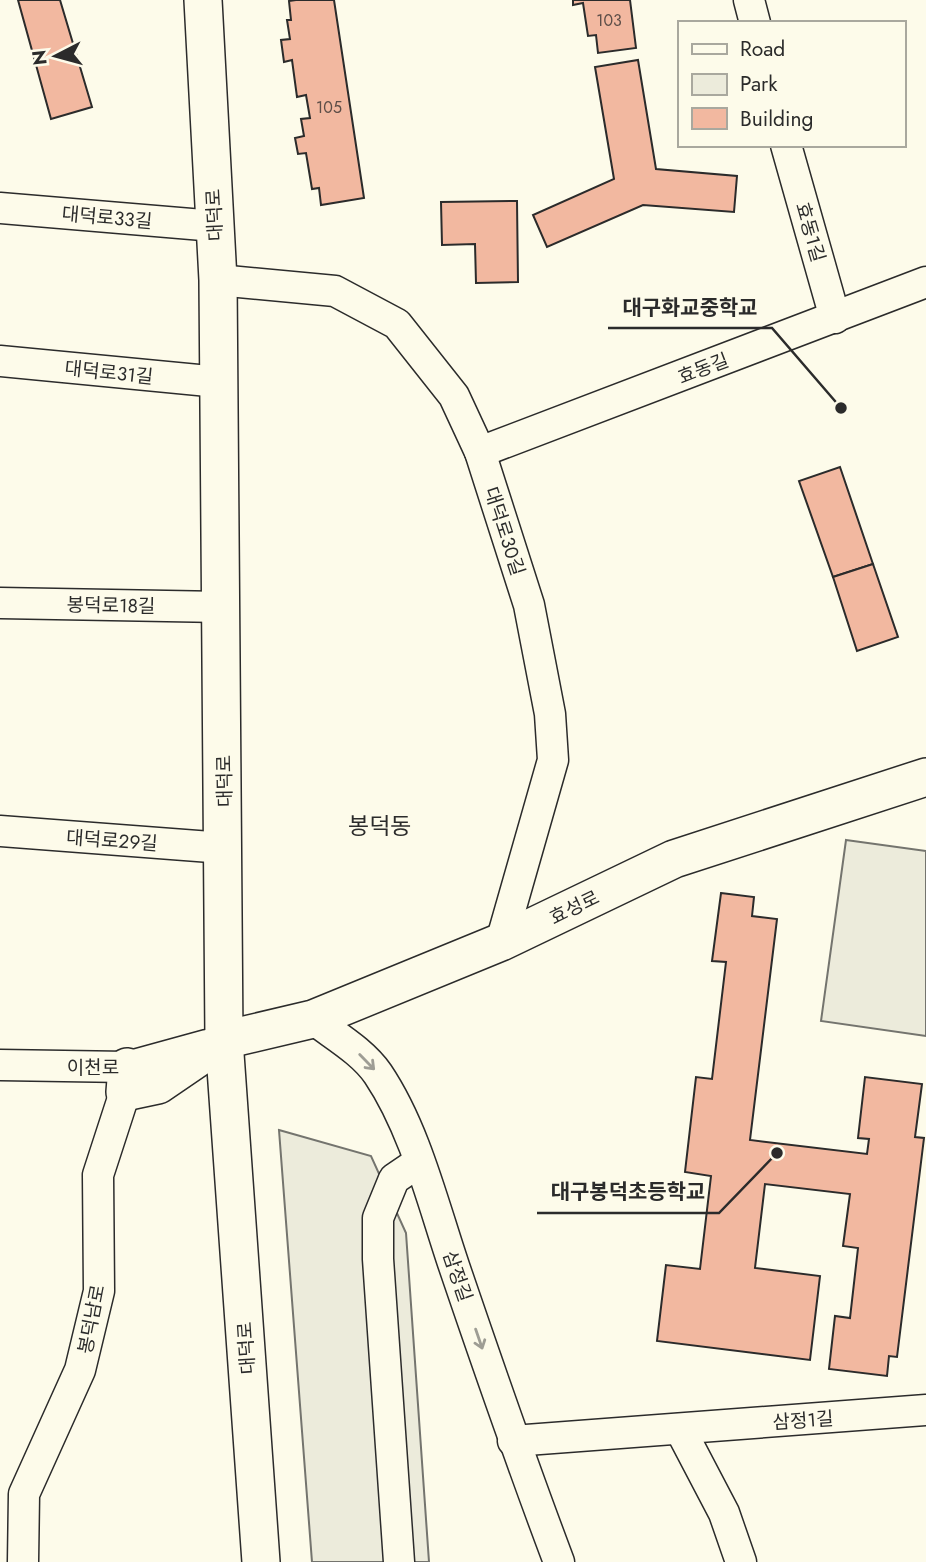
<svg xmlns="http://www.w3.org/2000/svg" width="926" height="1562" font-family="Jost,'Noto Sans KR',sans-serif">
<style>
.green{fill:#ecebdb;stroke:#74746e;stroke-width:2}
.building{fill:#f2b8a0;stroke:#2b2b2b;stroke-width:2}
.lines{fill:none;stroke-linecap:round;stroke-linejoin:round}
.minor-casing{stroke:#2b2b2b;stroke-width:33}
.major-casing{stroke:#2b2b2b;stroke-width:40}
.minor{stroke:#fdfbea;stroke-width:30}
.major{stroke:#fdfbea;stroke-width:37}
.oneway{stroke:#9e9d94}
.labels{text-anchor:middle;stroke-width:5;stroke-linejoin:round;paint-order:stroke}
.number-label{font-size:16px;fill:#5d4e48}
.street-label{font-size:19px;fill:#2b2b2b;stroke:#fdfbea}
.quarter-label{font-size:23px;fill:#2b2b2b;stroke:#fdfbea}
.leader{fill:none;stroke:#2b2b2b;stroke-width:2.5}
.callout-dot{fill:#2b2b2b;stroke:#fdfbea;stroke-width:2.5}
.callout-label{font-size:21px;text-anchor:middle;font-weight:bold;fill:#2b2b2b;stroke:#fdfbea;stroke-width:5;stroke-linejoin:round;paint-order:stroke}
</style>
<rect width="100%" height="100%" fill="#fdfbea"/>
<g class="green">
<path d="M846,840l80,11v185l-105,-15z"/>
<path d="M279,1130l92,26 35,77 23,329h-117z"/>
</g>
<g class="building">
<path d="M18,0h42l32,107 -41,12z"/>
<path d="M296,0h38l30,198 -43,7 -2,-17 -7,1 -6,-36 -8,1 -3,-16 9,-2 -3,-17 9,-1 -4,-23 -9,2 -5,-37 -8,2 -3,-22 9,-1 -3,-19h4l-2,-19z"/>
<path d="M573,0h57l6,48 -38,5 -2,-18 -8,1 -5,-33 -10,2z"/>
<path d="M638,60l18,109 81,7 -3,36 -91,-7 -96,42 -14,-32 81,-36 -19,-112z"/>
<path d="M517,201l1,81 -42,1 -1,-39 -33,1 -1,-43z"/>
<path d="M840,467l33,97 -40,13 -34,-96z"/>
<path d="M873,564l25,73 -41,14 -24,-74z"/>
<path d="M721,893l33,4 -2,19 25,3 -27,221 117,14 2,-15 -11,-1 7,-61 57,7 -7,53 9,1 -27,219 -8,-1 -2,20 -58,-7 6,-53 15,2 8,-70 -15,-2 7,-52 -85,-10 -10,84 65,8 -10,84 -153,-19 9,-76 34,4 11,-93 -26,-4 11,-95 16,2 14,-117 -14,-1z"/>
</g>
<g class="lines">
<g class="minor-casing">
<g id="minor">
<path d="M749,0l6,23"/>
<path d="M786,145l49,173"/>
<path d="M0,208l215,18"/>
<path d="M218,280l117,11 62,33 57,72 26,56 49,153 21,109 3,46 -52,182"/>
<path d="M0,361l219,21"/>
<path d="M480,452l446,-170"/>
<path d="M0,603l222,4"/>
<path d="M0,831l224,17"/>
<path d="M313,1019c22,17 49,32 65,55 37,55 55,130 76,192 34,100 68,198 105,296"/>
<path d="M0,1065l127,2 80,-22"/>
<path d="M680,1429l44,84 17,49"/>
<path d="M513,1441l413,-31"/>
<path d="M23,1562l1,-68 56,-124 19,-79 -1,-116 27,-83"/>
<path d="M399,1562l-21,-303v-41l16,-39 25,-17"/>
</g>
</g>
<g class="major-casing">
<g id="major">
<path d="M203,0l15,280 6,760 37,522"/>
<path d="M127,1067l-2,25 33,-7 66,-45 89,-21 188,-77 173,-83 252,-82"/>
</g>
</g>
<use href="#minor" class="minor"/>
<use href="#major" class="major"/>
</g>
<defs><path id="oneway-shaft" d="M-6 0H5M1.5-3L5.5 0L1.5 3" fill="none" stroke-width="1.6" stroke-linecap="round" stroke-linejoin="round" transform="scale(1.75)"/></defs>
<g class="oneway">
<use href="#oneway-shaft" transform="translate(367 1062) rotate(46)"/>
<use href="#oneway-shaft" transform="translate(479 1339) rotate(71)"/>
</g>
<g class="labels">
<g class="number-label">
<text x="609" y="26">103</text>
<text x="329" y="113">105</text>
</g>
<g class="street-label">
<text transform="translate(214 215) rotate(-93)" y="7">대덕로</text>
<text transform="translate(107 217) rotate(5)" y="7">대덕로33길</text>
<text transform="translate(811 232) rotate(74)" y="7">효동1길</text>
<text transform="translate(703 368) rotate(-21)" y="7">효동길</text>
<text transform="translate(109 372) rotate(6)" y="7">대덕로31길</text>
<text transform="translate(505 531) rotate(72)" y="7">대덕로30길</text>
<text transform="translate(111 605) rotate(1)" y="7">봉덕로18길</text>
<text transform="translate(224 781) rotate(-91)" y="7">대덕로</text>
<text transform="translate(112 840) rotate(4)" y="7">대덕로29길</text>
<text transform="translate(574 907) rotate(-26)" y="7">효성로</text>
<text x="93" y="1074">이천로</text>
<text transform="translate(458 1276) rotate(71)" y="7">삼정길</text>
<text transform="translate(91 1319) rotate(-79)" y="7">봉덕남로</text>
<text transform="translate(246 1348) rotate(-94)" y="7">대덕로</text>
<text transform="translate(803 1420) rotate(-4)" y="7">삼정1길</text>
</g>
<g class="quarter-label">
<text x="380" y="834">봉덕동</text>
</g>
</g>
<path class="leader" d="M841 408L772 328H608M777 1153L719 1213H537"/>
<g class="callout-dot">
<circle cx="841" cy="408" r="7"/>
<circle cx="777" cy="1153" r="7"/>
</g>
<g class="callout-label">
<text x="690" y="315">대구화교중학교</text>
<text x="628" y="1199">대구봉덕초등학교</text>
</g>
<rect x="678" y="21" width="228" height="126" fill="#fdfbea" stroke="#a9a89e" stroke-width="2"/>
<rect x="692" y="44" width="35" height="10" fill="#fdfbea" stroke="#a9a89e" stroke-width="2"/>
<text x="740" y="56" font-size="21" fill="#2b2b2b">Road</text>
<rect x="692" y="74" width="35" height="21" fill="#ecebdb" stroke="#a9a89e" stroke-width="2"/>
<text x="740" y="91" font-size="21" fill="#2b2b2b">Park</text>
<rect x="692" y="108" width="35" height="21" fill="#f2b8a0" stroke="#a9a89e" stroke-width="2"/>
<text x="740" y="126" font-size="21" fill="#2b2b2b">Building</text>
<g transform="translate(56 56) rotate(264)" stroke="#fdfbea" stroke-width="5" paint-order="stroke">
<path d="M0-5L12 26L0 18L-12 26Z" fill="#2b2b2b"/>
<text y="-10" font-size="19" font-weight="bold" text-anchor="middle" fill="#2b2b2b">N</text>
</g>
</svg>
